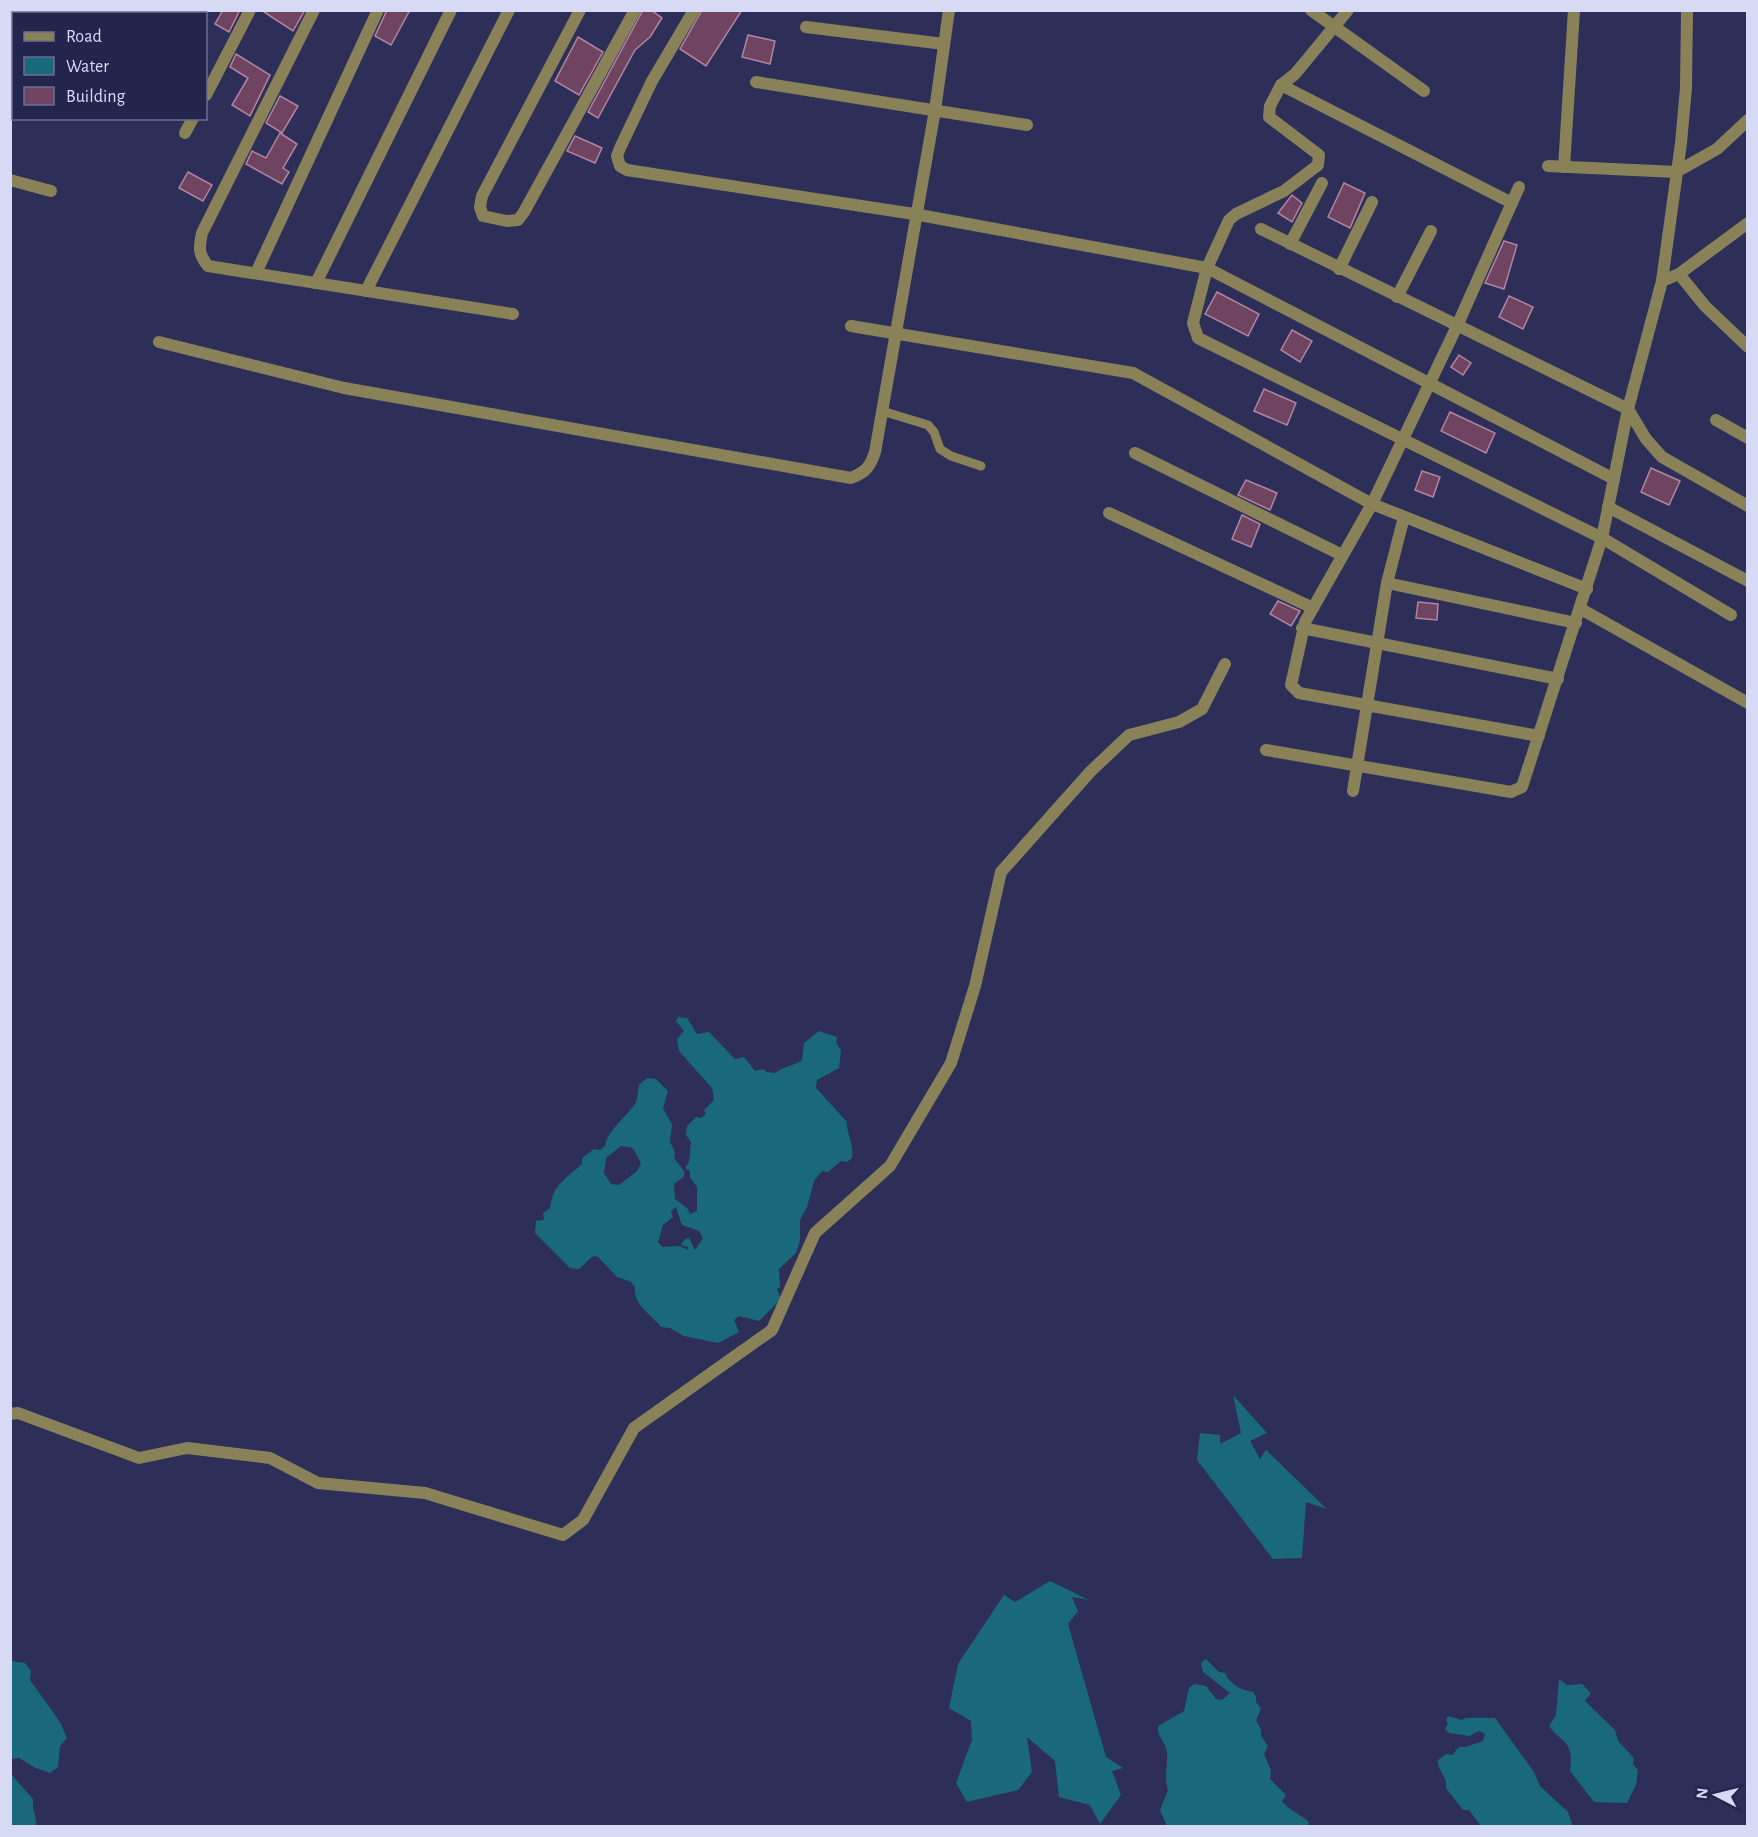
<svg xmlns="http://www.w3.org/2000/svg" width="1758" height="1837" font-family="'Alegreya Sans',sans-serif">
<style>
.water{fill:#1a687c;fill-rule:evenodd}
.building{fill:#6e4460;stroke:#b384a3;stroke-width:1.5}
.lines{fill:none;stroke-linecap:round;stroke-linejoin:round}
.lane{stroke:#898259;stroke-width:9}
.street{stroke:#898259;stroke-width:12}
</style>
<rect width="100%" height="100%" fill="#2d2f58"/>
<g class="water">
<path d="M678,1017l9,1 10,16 12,-2 26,27 9,-2 11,14 9,-2 2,3 9,1c9,-7 19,-7 27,-13l2,-17 15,-12 18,6 -1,6 5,7 -2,18 -22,12 -1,8 31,34c-1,11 7,20 5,36l-5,4 -6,-1 -13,11 -6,-1 -8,10 -7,26 -7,13v21l-4,12 -17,16 1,18 -3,2 4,10 -22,22 -20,-5 -5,4 5,12 -21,11 -34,-7 -14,-8 -9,-1c-10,-13 -28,-22 -26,-40l-4,-5 -14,-5 -19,-20 -5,-1 -14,13 -9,-1 -35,-35 1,-12 8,-1 -1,-7 7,-5c3,-23 15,-29 32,-44v-6l12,-9 6,1 5,-4c2,-15 22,-30 30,-42 3,-5 3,-14 4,-19l8,-7 9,1 12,12 -5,17 9,17 -2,17 5,10 -1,6 10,13v6l-10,7 1,15 12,9 3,6 7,-3v-24l-7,-10v-6l-5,-3 4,-6 2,-20 -5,-7 1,-9 9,-9 5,1 5,-4 -2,-4 10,-10 -2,-12 -33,-37 -2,-12 7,-8 -8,-10zM621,1146l12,2 8,15 -4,8 -18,14 -8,-1 -7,-11 2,-15zM676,1207l6,18 17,6 4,7 -8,12 -6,-12 -4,1 -4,6 7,2v3l-8,-4 -18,1 -4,-5 5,-17 10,-8 -2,-6z"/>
<path d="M1233,1395l34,38 -17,8 10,18 6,-9 61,59 -21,-7 -4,56 -29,1 -76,-99 3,-27 20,2v9l21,-11z"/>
<path d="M1050,1581l39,19 -17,-3 6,14 -10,13 38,133 17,11 -11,3 9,24 -21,29 -10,-19 -31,-8 -4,-36 -28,-24 5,35 -14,18 -51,12 -11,-19 16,-43 -1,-19 -22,-13 9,-44 46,-69 11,7z"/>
<path d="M1206,1659l13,13 6,1c4,11 16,17 28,19l3,5v5l5,7 -5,11 5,10v6l7,10 -4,8 7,16 -1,9 16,16 -4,6c8,10 18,13 27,21l-1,4h-141l-7,-16 8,-20c-4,-12 0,-26 -1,-38 -1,-10 -10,-14 -9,-26l26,-15 5,-23 5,-4 12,2 10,13 6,1 8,-7 -27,-21 -2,-9z"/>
<path d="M11,1661l14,2 6,8 -1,9 30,42 7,16 -7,8 -2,21 -8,6 -14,-5 -17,-10 -8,1z"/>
<path d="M1559,1679l8,6 15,-1 9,9 -6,8 30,29 3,11 16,17 -1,6 5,6 -2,15 -9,18 -33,-1 -24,-31c4,-31 -6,-25 -21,-45l7,-11z"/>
<path d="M1448,1716l14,4 4,-2h29l39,54 6,14 28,26 5,14h-92l-12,-16h-6l-17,-22c2,-11 -9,-17 -8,-28l8,-6 6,1 7,-8h6l18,-6 2,-7 -6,-3 -10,5 -20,-3 -4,-4 3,-6 -2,-3z"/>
<path d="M10,1773l23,26c-1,12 4,18 3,27h-25z"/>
</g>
<g class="building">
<path d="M223,10h17l-11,22 -14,-8z"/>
<path d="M261,10h44l-12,21z"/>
<path d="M387,10h23l-19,35 -16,-9z"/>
<path d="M643,10h8l11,8 -12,19 -15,13 -37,68 -10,-6z"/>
<path d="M702,10h40l-36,56 -26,-17z"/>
<path d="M748,35l27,6 -5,23 -28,-7z"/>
<path d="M578,37l25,15 -24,43 -24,-14z"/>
<path d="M236,54l34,21 -20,41 -18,-11 16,-27 -18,-11z"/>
<path d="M280,96l18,10 -16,27 -16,-10z"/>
<path d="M280,133l17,11 -14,24 6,4 -7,12 -36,-20 6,-13 14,7z"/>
<path d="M575,136l27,12 -7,15 -28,-12z"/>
<path d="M188,172l24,13 -9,16 -24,-13z"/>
<path d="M1344,183l21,10 -15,35 -22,-11z"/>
<path d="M1292,195l10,8 -10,19 -14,-9z"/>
<path d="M1504,241l13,4 -13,44 -19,-6z"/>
<path d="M1217,292l42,22 -11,22 -43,-22z"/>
<path d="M1509,296l24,11 -10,22 -24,-12z"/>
<path d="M1292,330l20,11 -12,21 -19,-12z"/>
<path d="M1459,355l12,8 -8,12 -12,-8z"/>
<path d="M1264,389l32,14 -9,22 -33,-14z"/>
<path d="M1450,412l45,21 -9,20 -45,-22z"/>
<path d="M1651,468l29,13 -11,24 -28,-13z"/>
<path d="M1422,471l18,6 -7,20 -18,-7z"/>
<path d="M1246,480l31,13 -7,17 -32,-15z"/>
<path d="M1242,515l18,9 -9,23 -19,-8z"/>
<path d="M1278,601l22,10 -9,15 -21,-12z"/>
<path d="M1418,602l20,2 -1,16 -21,-2z"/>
</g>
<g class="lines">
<path class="lane" d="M882,411l46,14 6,7 6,17 11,7 30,10"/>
<g class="street">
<path d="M314,10l-112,223c-3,14 -4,21 6,33l305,48"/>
<path d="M580,10l-98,186 -2,11 3,9 24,5 11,-1 6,-8 111,-202"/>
<path d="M694,10l-42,71 -32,67 -3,8 3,10 7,4 287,44 293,54 22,-48 7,-6 48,-23 34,-26 1,-10 -50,-38 1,-11 11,-21 14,-11 53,-64"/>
<path d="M1311,10l113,81"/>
<path d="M64,14l1,-4"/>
<path d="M126,14l2,-4"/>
<path d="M185,14l1,-4"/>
<path d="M806,27l138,17"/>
<path d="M756,82l271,43"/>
<path d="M1281,85l231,118"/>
<path d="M206,95l44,-85"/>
<path d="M185,133l8,-15"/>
<path d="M1548,166l128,6 41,-23 31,-29"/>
<path d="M1564,167l10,-157"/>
<path d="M10,180l41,11"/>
<path d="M1519,187l-62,139 -85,178 -67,118 -14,63 8,8 240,43"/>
<path d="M1261,229l367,180 18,30 16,18 86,49"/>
<path d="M1290,244l32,-61"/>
<path d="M1339,269l33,-67"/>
<path d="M256,273l122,-263"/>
<path d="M1679,274l26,32 43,41"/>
<path d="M1662,281l17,-7 69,-51"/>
<path d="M316,283l135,-273"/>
<path d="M366,291l143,-281"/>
<path d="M1397,297l34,-66"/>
<path d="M851,326l282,47 239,131 215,85"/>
<path d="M159,342l185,46 507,90c15,-6 19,-11 24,-26l60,-342 14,-100"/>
<path d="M1716,420l32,18"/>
<path d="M1135,453l207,102"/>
<path d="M1614,479l-407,-211 -14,55 5,15 404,200 129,77"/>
<path d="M1608,507l140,74"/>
<path d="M1109,513l204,95"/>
<path d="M1387,583l189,40"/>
<path d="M1581,609l167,94"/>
<path d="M1302,628l256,51"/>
<path d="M1266,750l245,42 11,-5 80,-249 26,-129 34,-128 19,-138 5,-55 1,-78"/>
<path d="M1353,791l34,-208 17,-66"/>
<path d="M10,1414l8,-1 121,45 48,-10 83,10 48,25 107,10 138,42 20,-15 51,-92 138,-98 43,-97 75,-67 61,-103 24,-77 26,-114 89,-100 39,-37 50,-13 23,-13 23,-45"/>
</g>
</g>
<rect width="1758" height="1837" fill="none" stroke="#d7daf4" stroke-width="24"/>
<rect x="12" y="12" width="195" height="108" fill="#24254c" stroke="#6c6d8f" stroke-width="1.5"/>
<rect x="24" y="32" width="30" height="9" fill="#898259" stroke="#6c6d8f" stroke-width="1.5"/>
<text x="66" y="42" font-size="18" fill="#d7daf4">Road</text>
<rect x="24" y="57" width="30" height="18" fill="#1a687c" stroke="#6c6d8f" stroke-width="1.5"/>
<text x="66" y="72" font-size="18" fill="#d7daf4">Water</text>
<rect x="24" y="87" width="30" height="18" fill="#6e4460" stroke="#6c6d8f" stroke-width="1.5"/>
<text x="66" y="102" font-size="18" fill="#d7daf4">Building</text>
<g transform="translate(1716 1795) rotate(277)" stroke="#24254c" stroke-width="4.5" paint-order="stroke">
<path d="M0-4.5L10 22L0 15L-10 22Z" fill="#d7daf4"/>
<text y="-9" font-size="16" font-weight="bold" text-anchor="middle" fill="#d7daf4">N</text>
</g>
</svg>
